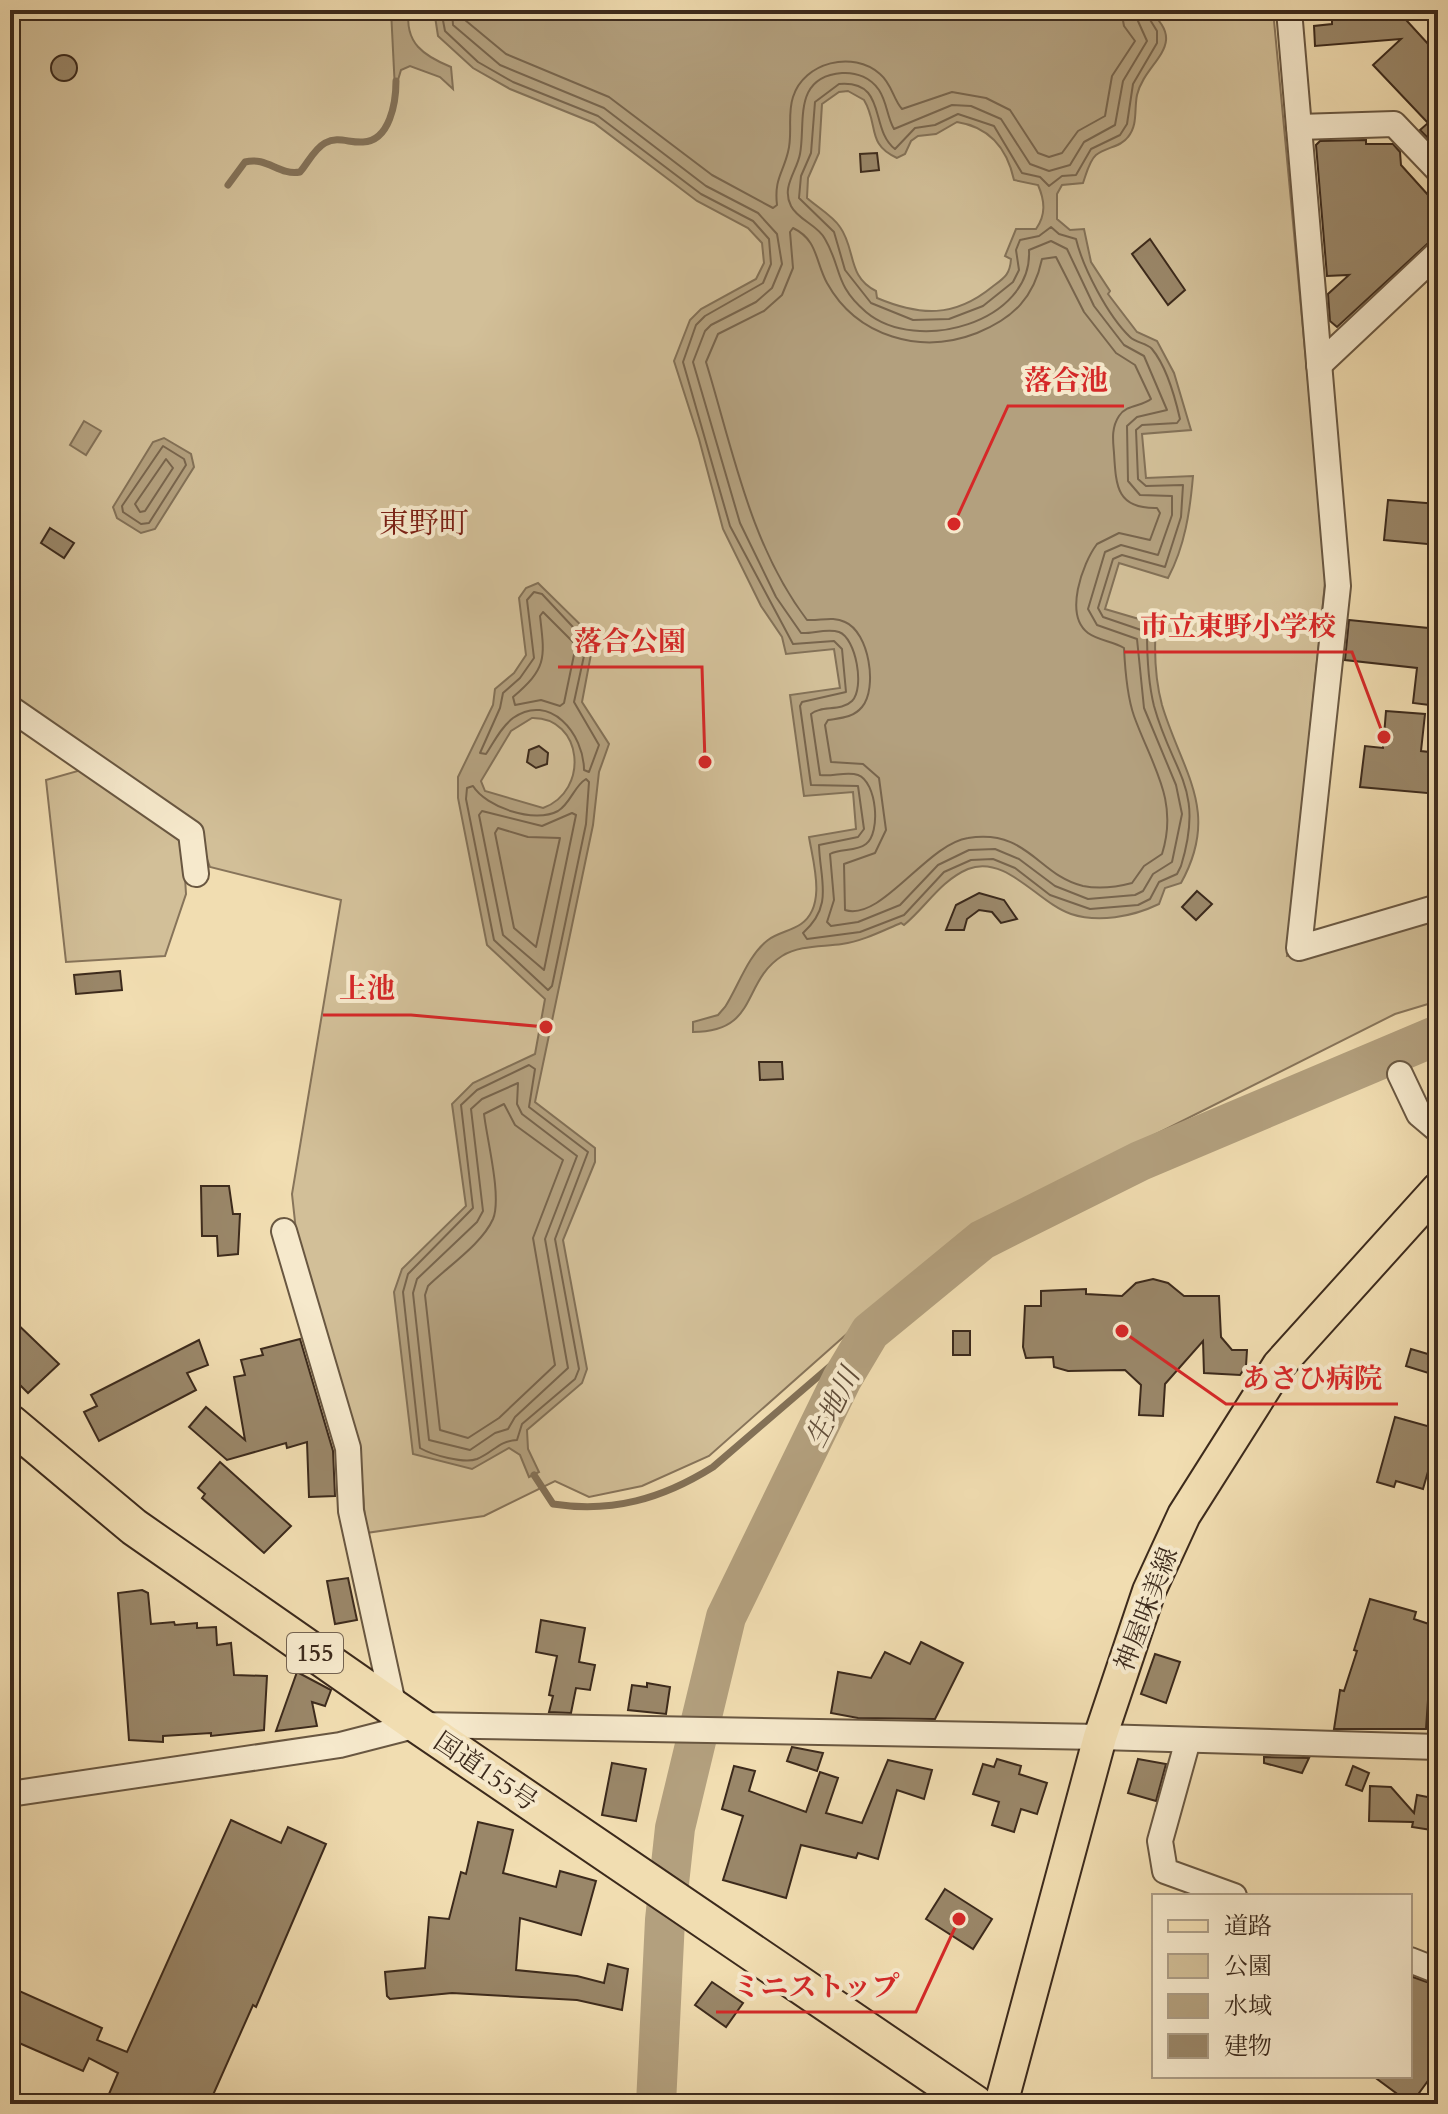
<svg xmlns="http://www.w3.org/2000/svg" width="1448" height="2114" font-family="Cardo,'Noto Serif JP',serif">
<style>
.green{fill:#d2bf98;stroke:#87745a;stroke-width:2}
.water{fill:#b3a07e;stroke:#837157;stroke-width:2;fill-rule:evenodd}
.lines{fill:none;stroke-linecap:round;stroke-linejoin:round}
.shore{stroke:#78654d;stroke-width:2}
.stream{stroke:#837157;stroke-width:7}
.river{stroke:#b3a07e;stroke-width:40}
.building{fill:#9a8769;stroke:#3c2a1c;stroke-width:2}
.minor-casing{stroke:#695741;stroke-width:28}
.major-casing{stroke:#3c2a1c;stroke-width:36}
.highway-casing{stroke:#3c2a1c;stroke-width:40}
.minor{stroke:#f6e9cc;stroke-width:24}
.major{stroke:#f1ddb1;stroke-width:32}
.highway{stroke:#f1ddb1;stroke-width:36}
.labels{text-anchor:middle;stroke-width:8;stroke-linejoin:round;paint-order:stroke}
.shield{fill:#f6e9cc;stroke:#746351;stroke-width:2}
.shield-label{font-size:24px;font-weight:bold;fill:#3c2a1c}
.street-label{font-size:26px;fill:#3c2a1c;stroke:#f6e9cc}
.water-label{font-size:28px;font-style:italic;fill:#604d39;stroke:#f6e9cc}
.quarter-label{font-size:30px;fill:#7a1f14;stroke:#f6e9cc}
.leader{fill:none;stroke:#d62828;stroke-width:3}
.callout-dot{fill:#d62828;stroke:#f6e9cc;stroke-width:3}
.callout-label{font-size:28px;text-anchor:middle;font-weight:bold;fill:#d62828;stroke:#f6e9cc;stroke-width:8;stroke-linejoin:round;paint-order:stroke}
</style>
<rect width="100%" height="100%" fill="#f1ddb1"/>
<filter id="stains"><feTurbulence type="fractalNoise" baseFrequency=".0025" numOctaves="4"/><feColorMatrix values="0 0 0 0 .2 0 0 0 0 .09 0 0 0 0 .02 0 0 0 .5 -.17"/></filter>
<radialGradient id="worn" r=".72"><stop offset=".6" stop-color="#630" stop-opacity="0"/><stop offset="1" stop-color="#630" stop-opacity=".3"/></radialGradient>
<g class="green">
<path d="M10,10h1263l53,563 -39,383 151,-42v87l-43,13 -366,184 -69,42 -58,45 -193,171 -67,30 -53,11 -34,-16 -71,35 -118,17 -7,-91 -62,-202 -5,-46 49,-294 -131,-33 -14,-37 -186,-136z"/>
<path d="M81,770l102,73 3,51 -21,62 -99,6 -20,-182z"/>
</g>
<g class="water">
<path d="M391,10h18c-5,33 15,46 42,57l2,22 -13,-12 -30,-11 -9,4 -6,20z"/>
<path d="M434,10h714c43,35 -3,51 -11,85 -3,15 1,30 -9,42 -7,10 -22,10 -32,18 -7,6 -10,20 -13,28l-21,2 -5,9v25l13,11 14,-1 7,33 19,29 -2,3 29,38 20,9 17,32 17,57 -49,4 4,44 47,-2c-3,35 -8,70 -25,102l-49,-15 -14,46 51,15c-2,27 -1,55 6,81 20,67 59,106 19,178l-16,5 -6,16c-27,13 -61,19 -88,10 -33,-11 -65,-60 -103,-45 -28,12 -42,38 -64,56l-3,-2c-19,8 -38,18 -59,21 -20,3 -42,1 -60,12 -41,26 -23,76 -89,76v-10l25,-7 7,-8c13,-20 23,-52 43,-67 9,-7 23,-9 33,-16 26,-18 12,-62 8,-87l47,-8 -3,-37 -49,4 -14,-101 50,-7 -6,-39 -48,5 -4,-17 -21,-31 -38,-77 -24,-90 -25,-78 16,-41 11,-11 55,-30 8,-16 -2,-20 -14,-15 -51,-27 -103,-78 -84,-34 -37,-21 -35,-32zM848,91l16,9c15,25 2,44 33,58l8,-4 6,-13 7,-5 18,-2 21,-12c32,5 50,26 57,58l24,5c7,16 8,30 -2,44h-20l-11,27 6,3c-1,16 -7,19 -19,28 -38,31 -72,29 -115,11l-1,-7c-29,-14 -20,-42 -36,-64 -7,-11 -23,-20 -33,-29l1,-20 11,-25 3,-49 17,-12z"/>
<path d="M84,421l17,10 -15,24 -16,-10z"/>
<path d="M164,438l27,16 3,13 -39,62 -14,4 -24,-15 -4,-11 40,-65z"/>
<path d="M538,583l56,55 -12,64 27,42 -10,28 -6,53 -58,277 60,46v14l-32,78 24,129 -5,14 -55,47 1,19 11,23 -10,5 -9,-22 -11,-7 -37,21 -59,-15 -19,-162 8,-23 64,-63 -14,-102 21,-21 62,-29 10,-55 -58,-54 -29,-147v-21l35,-72 2,-16 19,-16 12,-18 -7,-57 7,-10zM532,718c51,-1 58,73 11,90l-58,-17 -4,-10 30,-50z"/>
</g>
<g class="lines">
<g class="shore">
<path d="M441,10l4,21 33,31 35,20 85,34 103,78 52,27 16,18 2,25 -8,19 -58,33 -9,9 -13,37 47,164 63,118 41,-3 8,8 4,43 -44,10 -2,4 11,79 47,1 6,43 -6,8 -39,8c1,36 15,60 -16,88l4,6 53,-7 44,-17 40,-43 27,-12 22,-1 22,9 35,27 40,14 48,-4 12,-6 9,-17 18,-8 4,-8c24,-79 -8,-91 -27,-160 -6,-24 -7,-50 -7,-74l-44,-15 -5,-9 15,-49 9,-4 43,12 16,-50 2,-32 -37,1 -8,-7 -2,-49 6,-5 35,-2 3,-4c-5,-22 -13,-52 -28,-70 -5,-6 -16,-6 -22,-12 -22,-21 -47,-69 -54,-98l-17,-5 -8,-7 -12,9 -19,4 -4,10 3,20 -6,12 -30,24 -34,13 -36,1 -42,-17 -26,-33 -11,-38 -35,-34 2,-22 10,-23 4,-51 24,-18c49,-4 30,45 56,65l20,-21 20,-3 23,-11 36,12 28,47 18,4 9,9 13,-10 14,-1 15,-26 29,-14 7,-11 6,-40 24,-41v-12l-13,-21"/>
<path d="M452,10l1,15 47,40 104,43 102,78 52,27 19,21 5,30 -10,24 -16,14 -45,23 -6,6 -12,31 47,161 36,74 25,36c11,1 26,-5 38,-1 17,6 26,56 13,69 -11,11 -31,4 -41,13l9,61c12,2 27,-4 38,0 19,7 23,58 8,69 -10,8 -26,4 -36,10l4,46 -7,22 4,4 27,-4 42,-17 38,-40 31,-15 26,-1 24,10 36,27 33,13 47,-4 8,-4 10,-17 19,-12 10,-48 -6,-29 -32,-77 -7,-69 -40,-14 -9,-16 17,-57 16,-7 37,10 14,-40v-19l-32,-1 -12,-14 -1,-55 10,-9 30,-7 -23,-54 -20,-11 -30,-39 -27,-57 -16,-8 -22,9c4,72 -112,105 -163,62 -32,-27 -24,-44 -41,-73 -7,-14 -27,-19 -34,-33 -10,-19 6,-35 9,-52 6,-31 -8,-77 42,-81 15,-1 29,5 37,17 8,12 8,27 15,39l58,-24 19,1 30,13 29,45 19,7 21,-6 14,-23 31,-17 8,-44 24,-40 -14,-31"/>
<path d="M464,10l1,10 41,34 103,43 103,78 61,33 4,-3c-3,-26 6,-32 11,-53 5,-18 -1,-37 5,-55 11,-35 60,-47 87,-23 12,10 13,25 22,35l50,-17 34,6 24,12 28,43 11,4 13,-4 16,-22 27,-15 7,-40 23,-35 -11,-15 -3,-16"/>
<path d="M793,228c25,12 22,33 34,55 30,54 94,72 150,50 37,-15 57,-36 65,-74l14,-2 28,55 32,41 19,12 16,34c-10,8 -24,5 -32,17 -8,12 -6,25 -5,37 2,34 3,56 43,55l3,5 -10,27 -31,-7 -22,11c-15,20 -33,71 -9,89 11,8 25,8 36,15 1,21 3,48 10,68 18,50 45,84 28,138l-18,12 -12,17c-15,4 -34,6 -49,3 -44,-10 -56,-58 -115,-48 -41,6 -87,84 -123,72l-1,-46 31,-11 11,-23 -7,-52 -16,-14 -32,-2 -6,-37 3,-5c12,-2 25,-2 34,-13 16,-19 7,-75 -17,-85 -12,-6 -25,-1 -38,-2 -57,-75 -74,-170 -101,-258l12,-28 46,-23 18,-16 11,-27 -3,-36z"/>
<path d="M163,446l21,13 2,6 -37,58 -8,1 -18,-12 -1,-6z"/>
<path d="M166,459l7,9 -28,43 -5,1 -5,-8z"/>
<path d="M534,592l8,2 45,48 -13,60 25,43 -10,27 -5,-2c0,-36 -34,-78 -71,-52 -12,9 -19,24 -27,36l-6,-1 20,-45 3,-15 17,-15 14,-20 -7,-58z"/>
<path d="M543,612l33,33 -12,58 -4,3 -19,-6 -26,5 -2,-8c34,-29 32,-38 27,-81z"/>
<path d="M586,779l3,3 -3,42 -34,162 -4,4 -54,-50 -28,-141 1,-11 6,-2c13,21 61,38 85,25 13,-8 16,-25 28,-32z"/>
<path d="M482,811l60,15 30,-13 4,2 -32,155 -41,-35 -24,-120z"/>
<path d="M498,828l30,9 32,1 -24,109 -22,-19 -19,-95z"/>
<path d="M529,1065l6,4 -6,38 59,45 -33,87 24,130 -4,10 -53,45 -5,16c-19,1 -23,12 -40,19 -13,5 -45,-4 -57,-11l-17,-156 5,-18 65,-66 -12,-103 16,-15z"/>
<path d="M518,1083l-1,21 5,10 55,42 -32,83 23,129 -53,49 -7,12 -13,4 -25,17 -41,-10 -16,-147 4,-14 60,-57 6,-11 -12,-102 11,-10z"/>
<path d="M504,1104l11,21 48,35 -30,78 22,127 -56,53 -31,20 -28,-8 -15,-135 3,-9c19,-19 54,-42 65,-67 9,-22 -6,-79 -9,-105z"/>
</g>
<g class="stream">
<path d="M228,185l17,-23c22,-6 34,14 55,10 8,-9 14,-23 25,-29 13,-7 24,0 38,-1 27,-1 33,-40 33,-61"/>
<path d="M534,1475l19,29c59,9 109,-5 160,-37l157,-135"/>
</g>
<path class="river" d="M656,2104l9,-184 10,-92 51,-211 116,-238 28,-47 112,-92 158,-79 298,-126"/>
</g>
<g class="building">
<path d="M1352,10h45l32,35 9,-9v112l-18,-18 8,-7 -55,-58 28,-26 -86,7 -1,-20 18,-2v-5l30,-2z"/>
<circle cx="64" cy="68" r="13"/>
<path d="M1366,140v4h27l7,8 1,13 37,41v28l-101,93 -7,-6 -2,-27 21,-19 -22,1 -11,-131 4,-4z"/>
<path d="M877,153l2,17 -18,2 -1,-18z"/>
<path d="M1150,239l35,51 -17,15 -36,-51z"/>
<path d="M1388,500l50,4v41l-54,-5z"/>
<path d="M50,528l24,15 -10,15 -23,-15z"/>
<path d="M1349,620l89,9v77l-25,-3 4,-35 -72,-8z"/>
<path d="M1386,711l39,3 -4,37 17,2v41l-78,-7 5,-41 18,2z"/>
<path d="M539,746l9,7 -1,11 -11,4 -9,-6 2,-12z"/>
<path d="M1197,891l15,13 -16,16 -14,-13z"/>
<path d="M979,893l25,7 13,19 -16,4 -9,-11 -13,-2 -12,9 -3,11h-18l10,-25z"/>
<path d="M120,971l2,19 -46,4 -2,-19z"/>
<path d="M759,1062h23l1,17 -23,1z"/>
<path d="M201,1186h28l4,28h7l-2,40 -20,2 -1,-20h-15z"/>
<path d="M1153,1279l15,4 16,13h35l2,41 11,13h15l-1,16 -6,9 -36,-2 -1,-32 -38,43 -2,32 -24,-1 2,-30 -16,-15 -57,1 -14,-4 -1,-10 -27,1 -3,-11 2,-41h16v-15l45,-2v5l36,2 14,-13z"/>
<path d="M10,1317l49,47 -31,29 -18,-18z"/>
<rect x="953" y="1331" width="17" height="24"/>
<path d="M300,1339l33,112 2,45 -26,1 -2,-55 -20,6 -1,-5 -59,17 -38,-33 17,-20 39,33 -11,-63 11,-2 -4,-15 22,-5 -2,-6z"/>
<path d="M199,1340l9,25 -21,8 9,17 -97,51 -15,-29 13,-6 -6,-11z"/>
<path d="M1411,1349l27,8v19l-32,-10z"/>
<path d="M1395,1417l43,12v42l-9,-3 -6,21 -27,-8 -2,6 -17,-5z"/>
<path d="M220,1462l71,64 -27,27 -62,-55 3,-4 -7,-6z"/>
<path d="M348,1578l9,42 -22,4 -8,-43z"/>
<path d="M142,1590l6,3 3,31 23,-2 1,3 22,-2v5l19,-1 1,18 14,-2 3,32 33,1 -3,54 -53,6v-3l-48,3v6l-34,-2 -11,-147z"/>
<path d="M1370,1599l46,13 -2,7 24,8v39l-6,35 -4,-1 -2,29h-92l6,-39 4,1 13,-40 -3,-1z"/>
<path d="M541,1620l44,8 -6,34 16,3 -5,25 -14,-2 -5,25 -22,-1 4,-16 -4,-1 8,-39 -21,-4z"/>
<path d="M921,1642l42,21 -28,56 -77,-1 -27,-5 7,-41 33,6 14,-26 25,12z"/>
<path d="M1155,1654l25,8 -14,41 -25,-9z"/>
<path d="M297,1672l34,18 -6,16 -13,-4 5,24 -41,5z"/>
<path d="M647,1683l23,4 -4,27 -38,-4 4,-25 15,2z"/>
<path d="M792,1747l31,6 -6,18 -30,-10z"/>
<path d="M1264,1757l45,1 -7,15 -38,-10z"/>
<path d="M997,1759l24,7 -2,8 28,9 -10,31 -16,-5 -7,23 -22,-7 7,-23 -26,-8 10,-30 11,3z"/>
<path d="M1138,1759l28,5 -10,37 -28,-8z"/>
<path d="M888,1760l44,10 -8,29 -27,-9 -19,69 -20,-6 -2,5 -55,-13 -15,53 -63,-18 20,-64 -21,-7 12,-43 21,5 -6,20 57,21 14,-40 18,6 -12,35 36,10z"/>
<path d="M612,1763l34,6 -10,52 -34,-6z"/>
<path d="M1353,1766l16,7 -7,18 -16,-6z"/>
<path d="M1370,1786l21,1 23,26 3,-18 21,4v32l-26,-4 1,-5 -44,-1z"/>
<path d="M231,1820l50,23 7,-16 38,17 -70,163 -3,-2 -44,99h-77l-23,-10 9,-21 -29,-15 -6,13 -73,-32v-38l5,-12 87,39 -5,12 30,12z"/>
<path d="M478,1822l35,8 -10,43 53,14 4,-16 36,10 -15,54 -61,-17 -4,52 61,6 27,7 4,-19 20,5 -6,41 -45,-10 -125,-7 -62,6 -3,-3 -2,-24 40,-4 4,-51 20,2 12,-47 5,2z"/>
<path d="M945,1889l47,30 -19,30 -47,-30z"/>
<path d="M1410,1976l28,10v81l-27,37 -38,-28h37z"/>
<path d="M712,1982l31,21 -17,24 -31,-22z"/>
</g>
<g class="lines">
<g class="minor-casing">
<g id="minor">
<path d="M1289,10l49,576 -39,362 139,-41"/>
<path d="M1299,127l95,-3 44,46"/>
<path d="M1319,365l119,-112"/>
<path d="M10,708l181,125 5,41"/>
<path d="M1400,1074l19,40 19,16"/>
<path d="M284,1231l64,217 3,63 43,197"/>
<path d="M1188,1740l-28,101 5,30 69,25"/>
<path d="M10,1794l330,-49 78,-20 682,12 338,10"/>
<path d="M1410,1960l28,11"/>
</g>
</g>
<g class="major-casing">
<path id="major" d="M1001,2104l99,-367 49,-146 35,-76 95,-150 159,-176"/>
</g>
<g class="highway-casing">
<path id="highway" d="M10,1423l124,104 284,198 557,379"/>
</g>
<use href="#minor" class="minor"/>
<use href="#major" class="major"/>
<use href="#highway" class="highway"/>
</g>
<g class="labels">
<rect class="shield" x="287" y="1633" width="56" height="40" rx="6"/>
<g class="shield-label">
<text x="315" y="1661">155</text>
</g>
<g class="street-label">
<text transform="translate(1146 1609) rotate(-69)" y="9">神屋味美線</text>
<text transform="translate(486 1771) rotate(34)" y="9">国道155号</text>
</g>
<g class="water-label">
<text transform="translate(832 1407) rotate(-63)" y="10">生地川</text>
</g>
<g class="quarter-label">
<text x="424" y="533">東野町</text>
</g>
</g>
<path class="leader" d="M954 524L1008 406H1124M1384 737L1352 652H1124M705 762L702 667H558M546 1027L411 1015H323M1122 1331L1226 1404H1398M959 1919L916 2012H716"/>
<g class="callout-dot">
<circle cx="954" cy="524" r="8"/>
<circle cx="1384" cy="737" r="8"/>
<circle cx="705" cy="762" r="8"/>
<circle cx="546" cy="1027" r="8"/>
<circle cx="1122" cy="1331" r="8"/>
<circle cx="959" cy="1919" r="8"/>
</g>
<g class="callout-label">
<text x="1066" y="390">落合池</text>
<text x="1238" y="636">市立東野小学校</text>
<text x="630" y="651">落合公園</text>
<text x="367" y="998">上池</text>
<text x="1312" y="1388">あさひ病院</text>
<text x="816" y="1996">ミニストップ</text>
</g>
<rect width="1448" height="2114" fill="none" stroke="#f1ddb1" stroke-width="40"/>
<rect x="12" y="12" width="1424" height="2090" fill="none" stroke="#3c2a1c" stroke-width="4"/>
<rect x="20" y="20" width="1408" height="2074" fill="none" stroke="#3c2a1c" stroke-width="2"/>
<rect x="1152" y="1894" width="260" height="184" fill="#f6e9cc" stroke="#ac9d86" stroke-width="2"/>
<rect x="1168" y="1920" width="40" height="12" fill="#f1ddb1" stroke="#ac9d86" stroke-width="2"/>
<text x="1224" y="1934" font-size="24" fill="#3c2a1c">道路</text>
<rect x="1168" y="1954" width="40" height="24" fill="#d2bf98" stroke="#ac9d86" stroke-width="2"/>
<text x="1224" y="1974" font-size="24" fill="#3c2a1c">公園</text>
<rect x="1168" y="1994" width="40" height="24" fill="#b3a07e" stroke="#ac9d86" stroke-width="2"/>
<text x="1224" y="2014" font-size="24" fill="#3c2a1c">水域</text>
<rect x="1168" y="2034" width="40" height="24" fill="#9a8769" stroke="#ac9d86" stroke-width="2"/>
<text x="1224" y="2054" font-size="24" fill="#3c2a1c">建物</text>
<rect width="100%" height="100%" filter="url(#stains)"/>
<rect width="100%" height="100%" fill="url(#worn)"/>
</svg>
